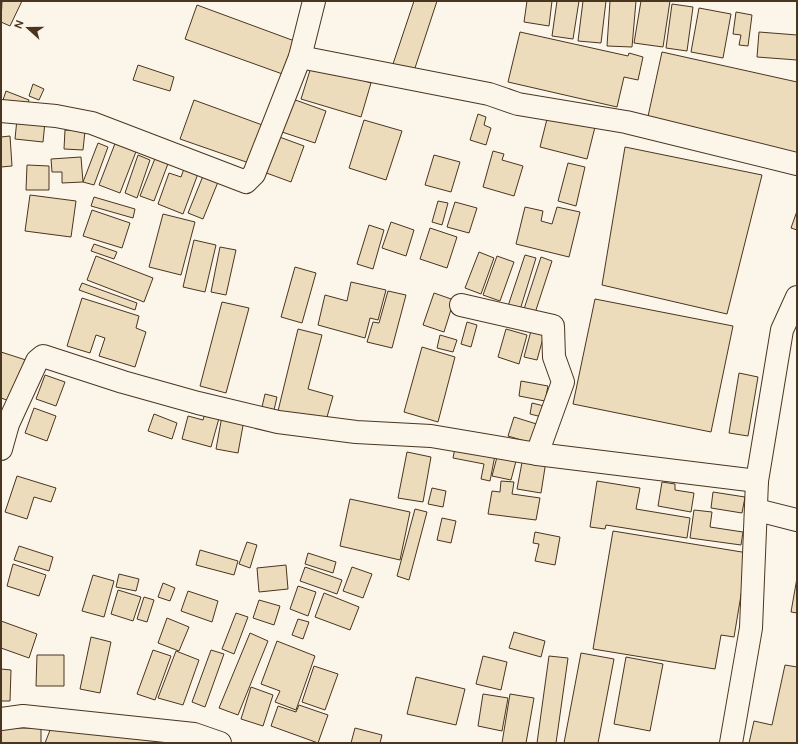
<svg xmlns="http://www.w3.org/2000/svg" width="798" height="744" font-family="'DM Sans',sans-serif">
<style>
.building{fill:#ecdcbc;stroke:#4a3520}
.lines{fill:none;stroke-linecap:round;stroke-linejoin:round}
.minor-casing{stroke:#4a3520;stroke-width:24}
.minor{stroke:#fbf6e9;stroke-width:22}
</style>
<rect width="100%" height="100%" fill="#fbf6e9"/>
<g class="building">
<path d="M2,1h20l-12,25 -9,-4z"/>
<path d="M414,1h23l-23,70 -21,-7z"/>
<path d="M527,1h25l-3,25 -25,-4z"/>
<path d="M557,1h22l-6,38 -21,-3z"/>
<path d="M583,1h23l-5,42 -23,-2z"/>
<path d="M610,1h26l-4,46 -25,-1z"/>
<path d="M641,1h29l-7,46 -29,-4z"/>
<path d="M672,4l21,3 -6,44 -21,-3z"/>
<path d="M197,5l103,38 -12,33 -103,-37z"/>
<path d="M699,8l32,6 -8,44 -32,-6z"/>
<path d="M736,12l16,3 -4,31 -9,-1 2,-10 -8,-1z"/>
<path d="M520,32l108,24 1,-3 14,4 -5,23 -14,-3 -7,30 -109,-25z"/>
<path d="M759,32l38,3v25l-40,-3z"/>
<path d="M662,52l135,30v73l-150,-34z"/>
<path d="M312,64l59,19 -10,34 -60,-18z"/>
<path d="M138,65l36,12 -4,14 -37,-11z"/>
<path d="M33,84l11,5 -5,11 -10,-4z"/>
<path d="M6,91l23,9 -3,9 -23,-9z"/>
<path d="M287,97l39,14 -11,32 -39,-13z"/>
<path d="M194,100l71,26 -13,38 -72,-25z"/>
<path d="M549,111l47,12 -9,36 -47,-12z"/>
<path d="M478,114l8,3 -2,8 7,3 -5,17 -16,-5z"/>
<path d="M17,119l28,3 -2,20 -28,-3z"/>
<path d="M364,120l38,11 -16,49 -37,-12z"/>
<path d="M65,130l20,1 -2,19 -19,-1z"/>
<path d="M274,135l30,11 -13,36 -30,-11z"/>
<path d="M10,136l2,30 -11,1v-30z"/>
<path d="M116,141l21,8 -17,44 -21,-8z"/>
<path d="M98,143l10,4 -14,38 -11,-3z"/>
<path d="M625,147l137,28 -35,139 -125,-29z"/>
<path d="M493,151l11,3 -2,6 21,6 -9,30 -31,-9z"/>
<path d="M138,155l12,5 -13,38 -12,-5z"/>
<path d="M434,155l26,7 -9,30 -26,-7z"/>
<path d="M156,156l13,5 -15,40 -14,-5z"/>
<path d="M81,157l2,25 -21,1v-11h-10l-1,-13z"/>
<path d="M568,163l17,4 -9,39 -18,-5z"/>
<path d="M27,165l22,1v24h-23z"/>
<path d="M185,166l14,5 -16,43 -25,-10 11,-31 12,4z"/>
<path d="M203,176l15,6 -15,37 -15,-6z"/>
<path d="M30,195l46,6 -5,36 -46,-6z"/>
<path d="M94,197l41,12 -2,9 -42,-12z"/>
<path d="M438,201l10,2 -6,22 -10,-3z"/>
<path d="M455,202l22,6 -8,25 -22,-6z"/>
<path d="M525,207l18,4 -2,10 11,3 5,-17 23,5 -11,45 -53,-13z"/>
<path d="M92,210l38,13 -8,25 -39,-12z"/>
<path d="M797,211v19l-6,-2z"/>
<path d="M163,214l32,8 -14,53 -32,-8z"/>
<path d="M391,222l23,8 -8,26 -24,-8z"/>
<path d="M369,225l15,5 -11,39 -16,-5z"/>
<path d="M430,228l27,9 -10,31 -27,-9z"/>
<path d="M194,240l22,5 -11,47 -22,-5z"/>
<path d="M94,244l23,8 -3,7 -23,-8z"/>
<path d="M220,247l16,3 -10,45 -15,-3z"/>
<path d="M479,252l15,6 -13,36 -16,-6z"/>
<path d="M525,255l11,3 -16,52 -12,-4z"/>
<path d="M96,256l57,22 -9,24 -57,-22z"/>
<path d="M497,256l17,6 -14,39 -17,-6z"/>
<path d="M541,257l11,4 -17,52 -11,-4z"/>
<path d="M295,267l21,6 -14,50 -21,-6z"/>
<path d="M351,282l35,8 -8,30 -8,-2 -5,20 -47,-13 7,-30 22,6z"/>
<path d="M82,283l55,20 -2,7 -56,-20z"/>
<path d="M388,291l18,4 -14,53 -25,-6 6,-20 6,1z"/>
<path d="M434,293l20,7 -10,32 -21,-7z"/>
<path d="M82,298l57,18 -3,12 10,4 -11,35 -36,-11 6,-18 -9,-3 -6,18 -23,-7z"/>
<path d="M595,299l138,27 -22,106 -138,-28z"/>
<path d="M222,302l27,6 -23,85 -26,-7z"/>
<path d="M467,322l10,3 -6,22 -10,-3z"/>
<path d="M532,327l13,4 -8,29 -13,-3z"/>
<path d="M298,329l24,6 -14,54 25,7 -8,28 -47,-13z"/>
<path d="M506,329l21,6 -8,29 -21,-7z"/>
<path d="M440,335l17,5 -4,12 -16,-4z"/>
<path d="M422,347l33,10 -17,65 -34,-10z"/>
<path d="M1,352l28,9 -14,42 -14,-5z"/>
<path d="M739,373l19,4 -10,59 -19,-3z"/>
<path d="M45,375l20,7 -9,24 -20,-7z"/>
<path d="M521,381l27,5 -3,15 -26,-5z"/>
<path d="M265,394l12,3 -3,13 -12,-3z"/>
<path d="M532,403l12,3 -2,11 -12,-3z"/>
<path d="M207,407l14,4 -10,36 -29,-8 6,-23 15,4z"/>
<path d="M34,408l22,8 -9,25 -22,-8z"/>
<path d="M154,414l23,9 -5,16 -24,-8z"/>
<path d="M222,416l22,4 -6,33 -22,-4z"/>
<path d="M514,417l29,9 -5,19 -30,-9z"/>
<path d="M456,443l40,7 -6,31 -9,-2 3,-15 -31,-6z"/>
<path d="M407,452l24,5 -8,45 -25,-4z"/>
<path d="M497,457l19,4 -5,19 -19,-4z"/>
<path d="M523,457l23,4 -5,32 -24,-4z"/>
<path d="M17,476l39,12 -5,14 -17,-5 -7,22 -22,-7z"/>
<path d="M501,481l13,1 -2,12 28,4 -4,22 -48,-6 4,-23 8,1z"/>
<path d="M597,481l43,7 -4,21 54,9 -3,20 -81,-13 -1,4 -15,-2z"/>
<path d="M662,482l13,2v6l19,3 -3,19 -33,-6z"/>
<path d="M432,488l14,3 -3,16 -15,-3z"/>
<path d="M713,492l32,5 -3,16 -31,-5z"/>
<path d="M350,499l60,13 -10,48 -60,-14z"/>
<path d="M415,509l12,3 -18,68 -12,-4z"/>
<path d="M694,510l18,2 -2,15 33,5 -2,13 -51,-7z"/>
<path d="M442,518l14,3 -5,22 -14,-3z"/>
<path d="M613,531l135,22 -14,84 -13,-2 -6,34 -122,-20z"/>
<path d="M535,532l25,5 -5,28 -20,-4 4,-17 -6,-1z"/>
<path d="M247,542l10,3 -7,23 -11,-4z"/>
<path d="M19,546l34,11 -4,14 -35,-11z"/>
<path d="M200,550l38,11 -4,14 -38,-10z"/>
<path d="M308,553l28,9 -3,11 -28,-9z"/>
<path d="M13,564l33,11 -7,21 -32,-10z"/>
<path d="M286,565l2,24 -29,3 -2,-24z"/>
<path d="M305,567l37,13 -5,14 -37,-13z"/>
<path d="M352,567l20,7 -9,24 -20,-7z"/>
<path d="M119,574l20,5 -3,12 -20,-4z"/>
<path d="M93,575l21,6 -10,36 -22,-6z"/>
<path d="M797,578v35l-6,-1z"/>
<path d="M163,583l12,5 -5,13 -12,-4z"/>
<path d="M298,586l18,6 -8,24 -18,-7z"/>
<path d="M118,590l23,7 -8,24 -22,-7z"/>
<path d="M188,591l30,10 -6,21 -31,-11z"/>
<path d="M324,593l35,14 -9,23 -35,-13z"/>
<path d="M144,597l10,3 -7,22 -10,-3z"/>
<path d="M259,600l21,6 -6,19 -21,-7z"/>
<path d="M236,613l12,4 -14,37 -12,-5z"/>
<path d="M167,618l22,9 -10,24 -21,-8z"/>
<path d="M298,619l11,3 -6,17 -11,-4z"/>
<path d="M1,621l36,13 -8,24 -28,-10z"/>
<path d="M514,632l31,9 -4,16 -32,-9z"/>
<path d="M250,633l18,8 -30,74 -19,-7z"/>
<path d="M91,637l20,5 -11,51 -20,-4z"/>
<path d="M277,641l38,15 -19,54 -21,-8 5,-11 -19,-7z"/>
<path d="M153,650l18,6 -16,44 -18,-6z"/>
<path d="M211,650l13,4 -19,53 -13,-5z"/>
<path d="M176,651l23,9 -16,45 -25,-7z"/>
<path d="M581,653l33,6 -16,84h-34z"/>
<path d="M37,655h27v31h-28z"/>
<path d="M483,656l24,6 -6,28 -25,-6z"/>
<path d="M549,656l19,2 -12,85h-19z"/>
<path d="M626,657l37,7 -13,67 -36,-7z"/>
<path d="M785,665l12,2v76h-48l5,-22 18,4z"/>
<path d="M314,666l24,8 -13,36 -23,-8z"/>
<path d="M1,669l10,1 -1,31h-9z"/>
<path d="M416,677l49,12 -9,36 -49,-11z"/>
<path d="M251,687l22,8 -10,31 -22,-7z"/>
<path d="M483,694l25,4 -6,33 -24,-5z"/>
<path d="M510,694l24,4 -8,45h-24z"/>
<path d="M299,705l29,10 -10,28 -47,-17 7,-20 18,6z"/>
<path d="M54,720l127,23h-136z"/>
<rect x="1" y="728" width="40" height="15"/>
<path d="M355,728l27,7 -2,8h-29z"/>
</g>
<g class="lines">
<g class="minor-casing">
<g id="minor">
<path d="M300,57l189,37 29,10 108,18 171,42"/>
<path d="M1,111l55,5 36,7 154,59 8,-8 46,-117 14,-56"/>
<path d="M461,305l92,21 1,31 9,25 -26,72"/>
<path d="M1,449l7,-25 29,-63 6,-5 80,26 75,21 80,19 78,10 75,4 106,18 220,27"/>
<path d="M757,510l40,10"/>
<path d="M1,719l22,-3 171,18 26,9"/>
<path d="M731,743l20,-115 6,-147 25,-151 15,-33"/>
</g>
</g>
<use href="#minor" class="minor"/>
</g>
<rect width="798" height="744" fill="none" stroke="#4a3520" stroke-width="4"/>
<g transform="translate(28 28) rotate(291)" stroke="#fbf6e9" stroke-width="3" paint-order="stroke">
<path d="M0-3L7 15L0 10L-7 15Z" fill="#4a3520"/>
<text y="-6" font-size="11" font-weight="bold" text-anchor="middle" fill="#4a3520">N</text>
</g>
</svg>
